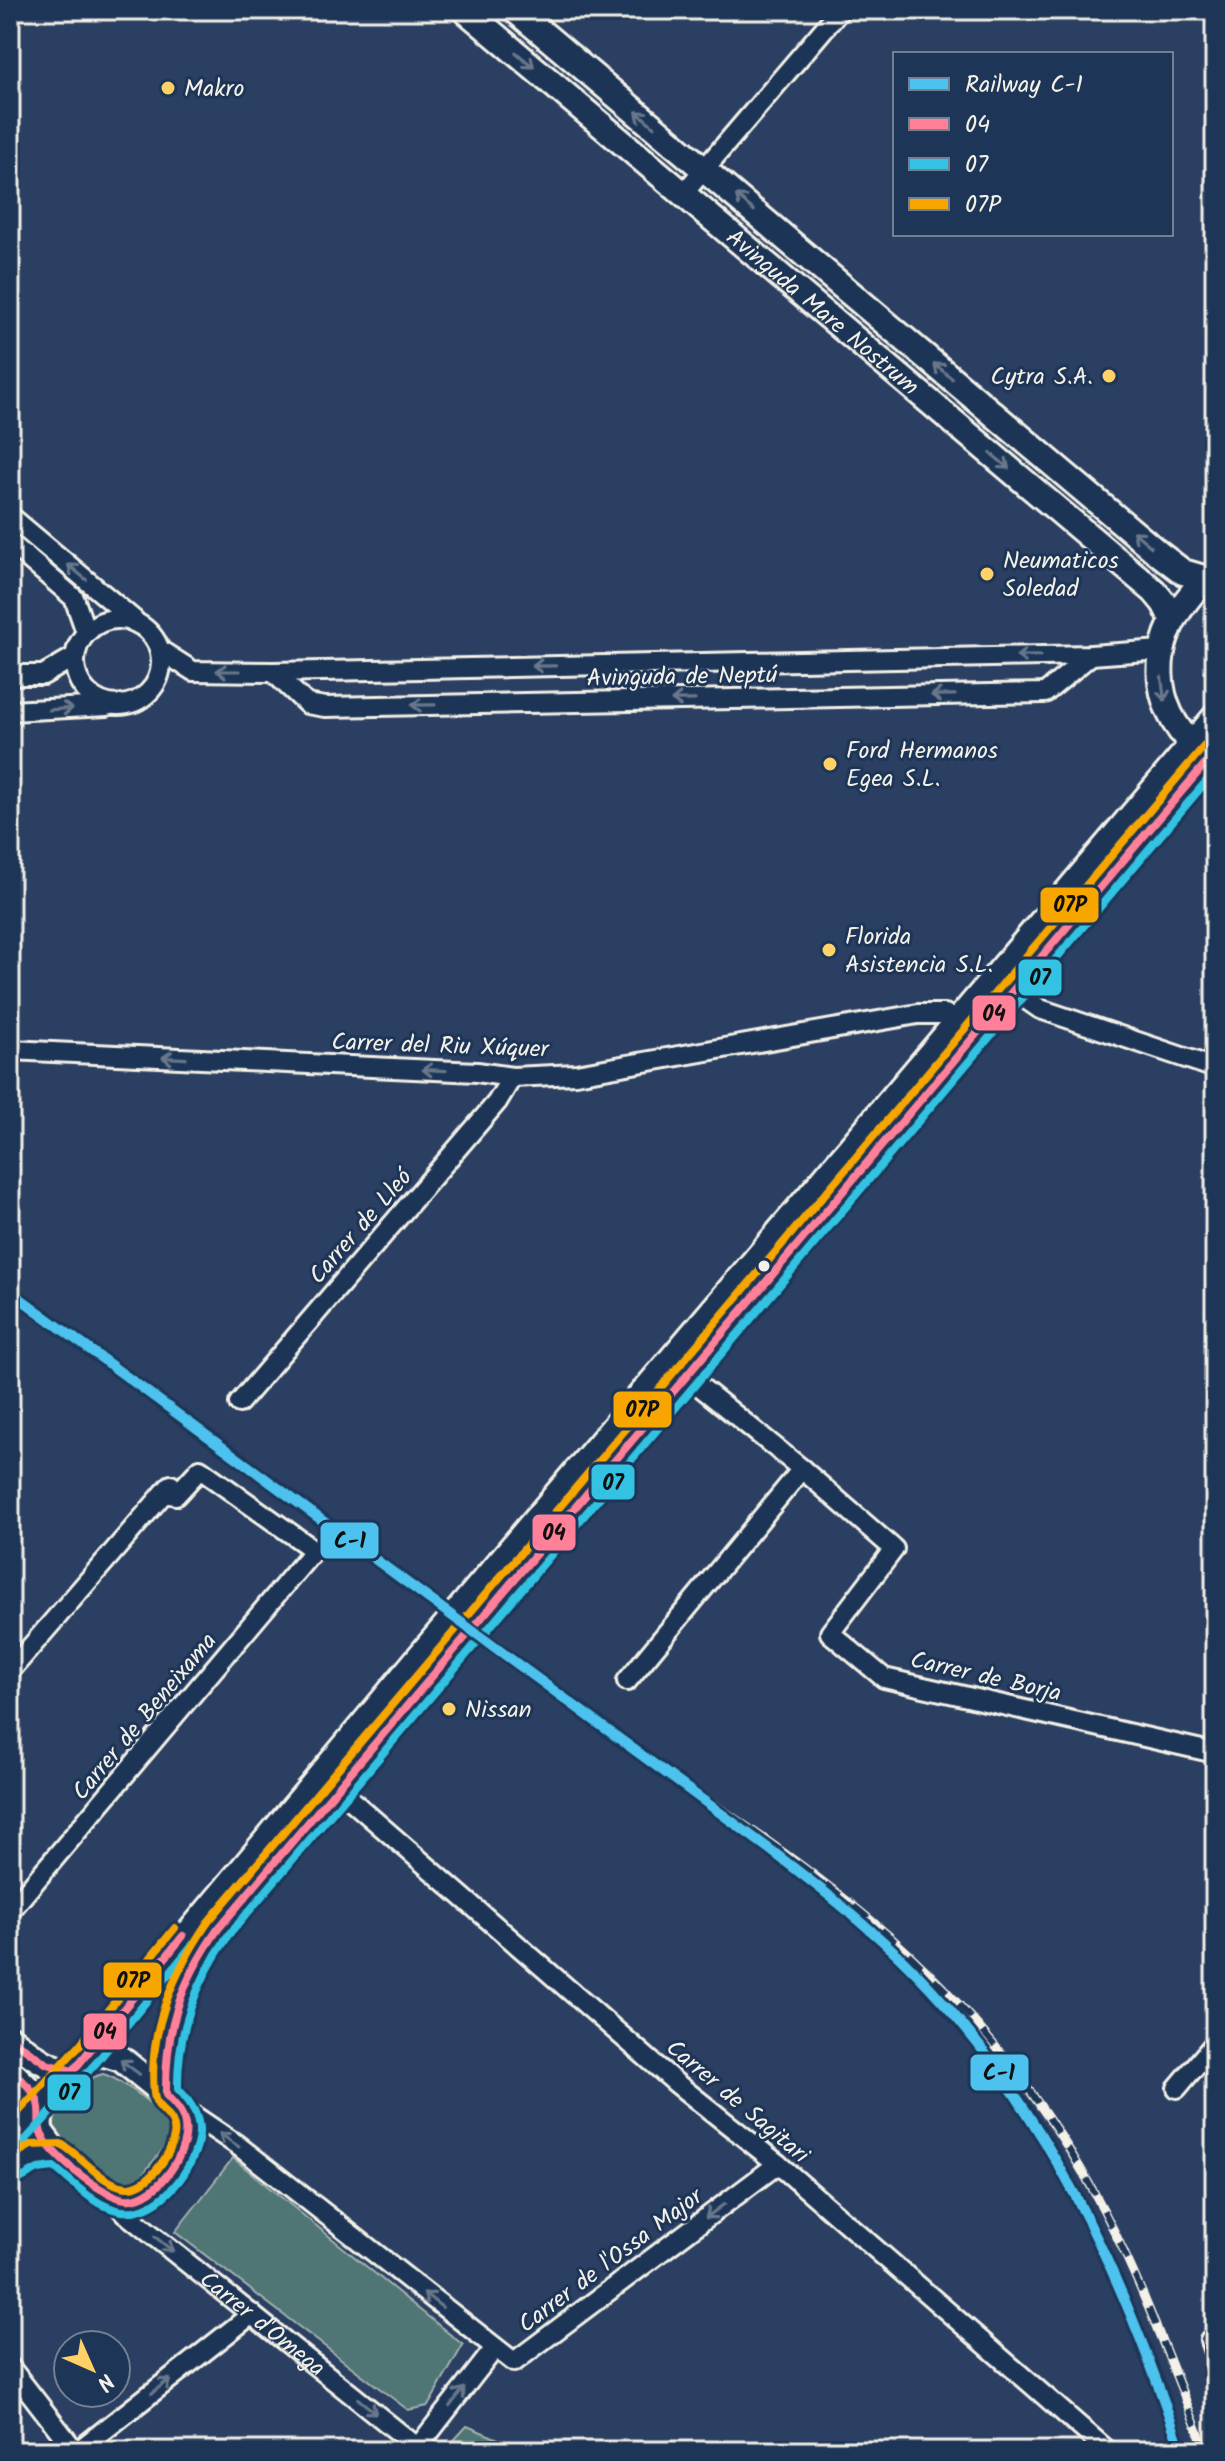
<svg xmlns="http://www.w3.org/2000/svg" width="1225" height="2461" font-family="Kalam,sans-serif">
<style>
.green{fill:#507475;stroke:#a2b2ae;stroke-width:2}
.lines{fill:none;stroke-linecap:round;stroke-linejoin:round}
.minor-casing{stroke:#f4f1e8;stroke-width:24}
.major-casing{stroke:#f4f1e8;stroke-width:30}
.minor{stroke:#1d3557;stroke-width:18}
.major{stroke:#1d3557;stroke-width:24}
.rail-casing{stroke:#f4f1e8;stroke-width:9}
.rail{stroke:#1d3557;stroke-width:6;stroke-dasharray:18;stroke-linecap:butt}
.bus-1-casing{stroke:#1d3557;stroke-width:14}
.bus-2-casing{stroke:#1d3557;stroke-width:14}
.bus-3-casing{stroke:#1d3557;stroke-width:14}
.bus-1{stroke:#ff8098;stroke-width:8}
.bus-2{stroke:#33c2e2;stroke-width:8}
.bus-3{stroke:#f7a600;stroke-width:8}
.rail-1-casing{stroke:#1d3557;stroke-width:16}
.rail-1{stroke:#4dc2ee;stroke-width:10}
.oneway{stroke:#68778a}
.poi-dot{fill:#ffd166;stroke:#1d3557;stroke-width:3}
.bus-dot{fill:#f4f1e8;stroke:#1d3557;stroke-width:3}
.labels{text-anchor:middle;stroke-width:6;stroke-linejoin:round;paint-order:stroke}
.poi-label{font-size:24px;fill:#f4f1e8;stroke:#1d3557;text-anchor:start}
.street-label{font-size:24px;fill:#f4f1e8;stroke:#1d3557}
.line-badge{stroke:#1d3557;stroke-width:3}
.pale-badge-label{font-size:22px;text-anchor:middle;font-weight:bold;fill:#111}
</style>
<rect width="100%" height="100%" fill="#2b3f62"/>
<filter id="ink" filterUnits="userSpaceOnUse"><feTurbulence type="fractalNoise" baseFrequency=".0125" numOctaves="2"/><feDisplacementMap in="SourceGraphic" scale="16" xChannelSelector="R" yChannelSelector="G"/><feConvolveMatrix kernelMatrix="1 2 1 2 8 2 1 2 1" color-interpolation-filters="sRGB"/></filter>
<g filter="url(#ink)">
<g class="green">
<path d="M103,2074c18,5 66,38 66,58 -1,13 -9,21 -17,31 -5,5 -10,15 -16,19 -19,13 -84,-39 -82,-58 1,-11 9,-18 16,-25 11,-13 17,-21 33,-25z"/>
<path d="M233,2158l230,187 -35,61 -20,4 -233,-178z"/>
<path d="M467,2426l60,25h-83z"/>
</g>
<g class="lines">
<g class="minor-casing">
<g id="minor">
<path d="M683,194l157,-184"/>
<path d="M10,516l124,104"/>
<path d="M10,543l64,55 12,34"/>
<circle cx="118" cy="662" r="43"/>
<path d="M160,650l33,21 80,1 818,-17 70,-5"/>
<path d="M273,672l34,32 18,3 720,-14 46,-38"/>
<path d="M10,675h33l31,-18"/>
<path d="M10,711l97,-5"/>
<path d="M1014,991l26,18 175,59"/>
<path d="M10,1050l467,22 35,5 64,-3 342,-60h27l11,10"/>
<path d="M675,1376h12l115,93 92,80 -64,84 54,45 331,75"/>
<path d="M239,1403l258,-301 15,-25"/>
<path d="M10,1671l161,-186"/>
<path d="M627,1681l175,-212"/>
<path d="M337,1788l339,295 102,81 330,287"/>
<path d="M10,1911l304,-361 -114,-81 -24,26 -12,-2"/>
<path d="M1177,2088l38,-45"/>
<path d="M178,2105l58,39 278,218 264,-198"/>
<path id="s1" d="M108,2194l17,19 297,238"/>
<path d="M1215,2335l-5,6 5,13"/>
<path d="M10,2367l65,84"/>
<path d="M418,2447l77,-99"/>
<path d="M78,2451l174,-137"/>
</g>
</g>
<g class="major-casing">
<g id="major">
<path id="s2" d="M465,10l689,581 10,12 8,16"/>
<path d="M515,10l643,543 25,19 24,7"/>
<path d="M1204,754c-50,-37 -57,-100 -21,-149 9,-12 18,-24 32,-30"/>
<path d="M10,2038c20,15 37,32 63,33"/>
<path d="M10,2071l23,22 6,17 1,21 18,24 48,37 19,7h13l19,-13 27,-38 3,-17 -2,-13 -8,-14 -56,-45 -16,-5 -18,1"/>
<path d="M166,2095c-3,-66 13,-113 52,-166l997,-1177"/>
<path d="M10,2139l77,-84 342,-410 786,-928"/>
<path d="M10,2171l24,-14 24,-2"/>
</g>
</g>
<use href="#minor" class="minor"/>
<use href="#major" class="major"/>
<g class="rail-casing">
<path id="rail" d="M679,1780c58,40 117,79 172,124 104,83 192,189 253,307 40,77 69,160 102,240"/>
</g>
<use href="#rail" class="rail"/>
<g class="bus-1-casing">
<g id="bus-1">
<path d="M10,2038l37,26 26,7 110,-135"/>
<path d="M10,2071c13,10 27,20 29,37 1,9 -1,17 2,25 10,23 55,57 79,65 32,10 70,-44 65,-73 -2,-13 -10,-21 -19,-30 -1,-66 14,-112 52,-166l992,-1171 5,3"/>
</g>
</g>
<g class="bus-2-casing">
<g id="bus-2">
<path d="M19,2147l77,-84 97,-119"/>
<path d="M16,2181l22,-12 16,-2c20,16 41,40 68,44 38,5 75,-44 77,-78 1,-18 -9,-32 -21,-44 -1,-58 17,-105 50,-153l987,-1165"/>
</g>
</g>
<g class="bus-3-casing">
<g id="bus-3">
<path d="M10,2121l68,-74 97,-119"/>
<path d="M10,2157l21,-12 30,-1c21,12 41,41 66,43 22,1 44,-33 47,-51 4,-21 -19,-25 -20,-42 -6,-64 19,-121 54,-172l998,-1178"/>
</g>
</g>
<use href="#bus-1" class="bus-1"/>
<use href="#bus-2" class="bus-2"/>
<use href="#bus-3" class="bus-3"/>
<g class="rail-1-casing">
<path id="rail-1" d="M10,1291l758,557c51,39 103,79 148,125 131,134 207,303 265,478"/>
</g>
<use href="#rail-1" class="rail-1"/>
</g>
<defs><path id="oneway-shaft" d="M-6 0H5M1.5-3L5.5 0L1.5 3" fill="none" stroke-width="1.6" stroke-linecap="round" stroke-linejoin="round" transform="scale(2)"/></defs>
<g class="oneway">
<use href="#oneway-shaft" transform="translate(525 60) rotate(40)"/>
<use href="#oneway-shaft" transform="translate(645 119) rotate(-140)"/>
<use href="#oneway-shaft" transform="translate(745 203) rotate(-140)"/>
<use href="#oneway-shaft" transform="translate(943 371) rotate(-140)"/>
<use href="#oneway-shaft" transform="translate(1000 461) rotate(40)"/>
<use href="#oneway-shaft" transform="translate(1142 539) rotate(-140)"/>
<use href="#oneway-shaft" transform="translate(77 572) rotate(-140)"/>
<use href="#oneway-shaft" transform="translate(1028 656) rotate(179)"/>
<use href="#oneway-shaft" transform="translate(544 666) rotate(179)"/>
<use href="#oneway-shaft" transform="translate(228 671) rotate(-180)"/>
<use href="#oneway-shaft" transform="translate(1163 689) rotate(83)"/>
<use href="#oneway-shaft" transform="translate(943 695) rotate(179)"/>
<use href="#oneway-shaft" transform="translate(683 700) rotate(179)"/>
<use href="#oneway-shaft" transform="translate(423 705) rotate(179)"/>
<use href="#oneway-shaft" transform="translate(61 709) rotate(-4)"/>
<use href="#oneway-shaft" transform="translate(174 1058) rotate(-177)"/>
<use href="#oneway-shaft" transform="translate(434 1070) rotate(-177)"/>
<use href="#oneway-shaft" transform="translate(130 2067) rotate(-143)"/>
<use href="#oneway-shaft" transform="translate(229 2140) rotate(-145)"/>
<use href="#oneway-shaft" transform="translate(715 2211) rotate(143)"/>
<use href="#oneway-shaft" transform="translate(164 2244) rotate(39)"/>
<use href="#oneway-shaft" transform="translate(433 2300) rotate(-142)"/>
<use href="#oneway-shaft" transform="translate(161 2386) rotate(-38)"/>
<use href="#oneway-shaft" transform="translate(457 2397) rotate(-52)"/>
<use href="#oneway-shaft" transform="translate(367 2406) rotate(39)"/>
</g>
</g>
<g class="poi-dot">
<circle cx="168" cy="88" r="8"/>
<circle cx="1109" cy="376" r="8"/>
<circle cx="987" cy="574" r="8"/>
<circle cx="830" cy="764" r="8"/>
<circle cx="829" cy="950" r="8"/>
<circle cx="449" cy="1709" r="8"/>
</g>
<circle class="bus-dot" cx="764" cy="1266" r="7"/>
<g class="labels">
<g class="poi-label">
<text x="184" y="96">Makro</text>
<text x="1093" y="384" text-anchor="end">Cytra S.A.</text>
<text x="1003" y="568">Neumaticos<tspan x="1003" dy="28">Soledad</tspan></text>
<text x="846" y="758">Ford Hermanos<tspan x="846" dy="28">Egea S.L.</tspan></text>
<text x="845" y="944">Florida<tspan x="845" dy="28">Asistencia S.L.</tspan></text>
<text x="465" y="1717">Nissan</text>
</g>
<g class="street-label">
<text dy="8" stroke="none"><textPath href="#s2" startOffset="468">Avinguda Mare Nostrum</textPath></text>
<text transform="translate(682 676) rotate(-1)" y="8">Avinguda de Neptú</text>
<text transform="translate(440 1045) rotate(2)" y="8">Carrer del Riu Xúquer</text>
<text transform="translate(360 1226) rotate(-49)" y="8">Carrer de Lleó</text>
<text transform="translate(986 1676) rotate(13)" y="8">Carrer de Borja</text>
<text transform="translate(144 1716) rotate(-50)" y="8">Carrer de Beneixama</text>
<text transform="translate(738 2101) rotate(40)" y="8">Carrer de Sagitari</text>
<text transform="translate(610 2260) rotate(-37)" y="8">Carrer de l'Ossa Major</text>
<text dy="8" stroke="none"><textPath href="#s1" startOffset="202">Carrer d'Omega</textPath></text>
</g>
</g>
<g class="line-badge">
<rect x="1039" y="886" width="61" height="38" rx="8" fill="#f7a600"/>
<rect x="1017" y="958" width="46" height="39" rx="8" fill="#33c2e2"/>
<rect x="971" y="994" width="46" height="38" rx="8" fill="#ff8098"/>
<rect x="612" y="1390" width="61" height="39" rx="8" fill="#f7a600"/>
<rect x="590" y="1463" width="46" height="38" rx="8" fill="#33c2e2"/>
<rect x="531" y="1513" width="46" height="39" rx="8" fill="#ff8098"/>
<rect x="319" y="1521" width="61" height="39" rx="8" fill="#4dc2ee"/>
<rect x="102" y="1961" width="61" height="38" rx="8" fill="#f7a600"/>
<rect x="82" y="2012" width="46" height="39" rx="8" fill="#ff8098"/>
<rect x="969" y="2053" width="61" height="39" rx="8" fill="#4dc2ee"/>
<rect x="46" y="2073" width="46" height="39" rx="8" fill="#33c2e2"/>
</g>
<g class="pale-badge-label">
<text x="1070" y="912">07P</text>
<text x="1040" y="985">07</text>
<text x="994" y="1021">04</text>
<text x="642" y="1417">07P</text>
<text x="613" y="1490">07</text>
<text x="554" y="1540">04</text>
<text x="350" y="1548">C-1</text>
<text x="133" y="1988">07P</text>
<text x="105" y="2039">04</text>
<text x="999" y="2080">C-1</text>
<text x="69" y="2100">07</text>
</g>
<rect width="1225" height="2461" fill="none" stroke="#1d3557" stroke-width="40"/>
<rect x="20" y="20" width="1185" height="2421" fill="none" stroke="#f4f1e8" stroke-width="3" filter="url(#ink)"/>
<rect x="893" y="52" width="280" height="184" fill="#1d3557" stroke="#738091" stroke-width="2"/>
<rect x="909" y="78" width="40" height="12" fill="#4dc2ee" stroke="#738091" stroke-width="2"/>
<text x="965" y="92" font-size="24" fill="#f4f1e8">Railway C-1</text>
<rect x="909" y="118" width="40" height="12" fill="#ff8098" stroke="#738091" stroke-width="2"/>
<text x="965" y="132" font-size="24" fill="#f4f1e8">04</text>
<rect x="909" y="158" width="40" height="12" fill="#33c2e2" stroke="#738091" stroke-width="2"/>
<text x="965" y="172" font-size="24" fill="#f4f1e8">07</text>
<rect x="909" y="198" width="40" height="12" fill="#f7a600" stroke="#738091" stroke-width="2"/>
<text x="965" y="212" font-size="24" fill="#f4f1e8">07P</text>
<g transform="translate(92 2369) rotate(135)"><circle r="38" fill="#1d3557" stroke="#738091" stroke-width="2"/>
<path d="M0-6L14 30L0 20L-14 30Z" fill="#ffd166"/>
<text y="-12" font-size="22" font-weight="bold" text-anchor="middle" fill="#f4f1e8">N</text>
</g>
</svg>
